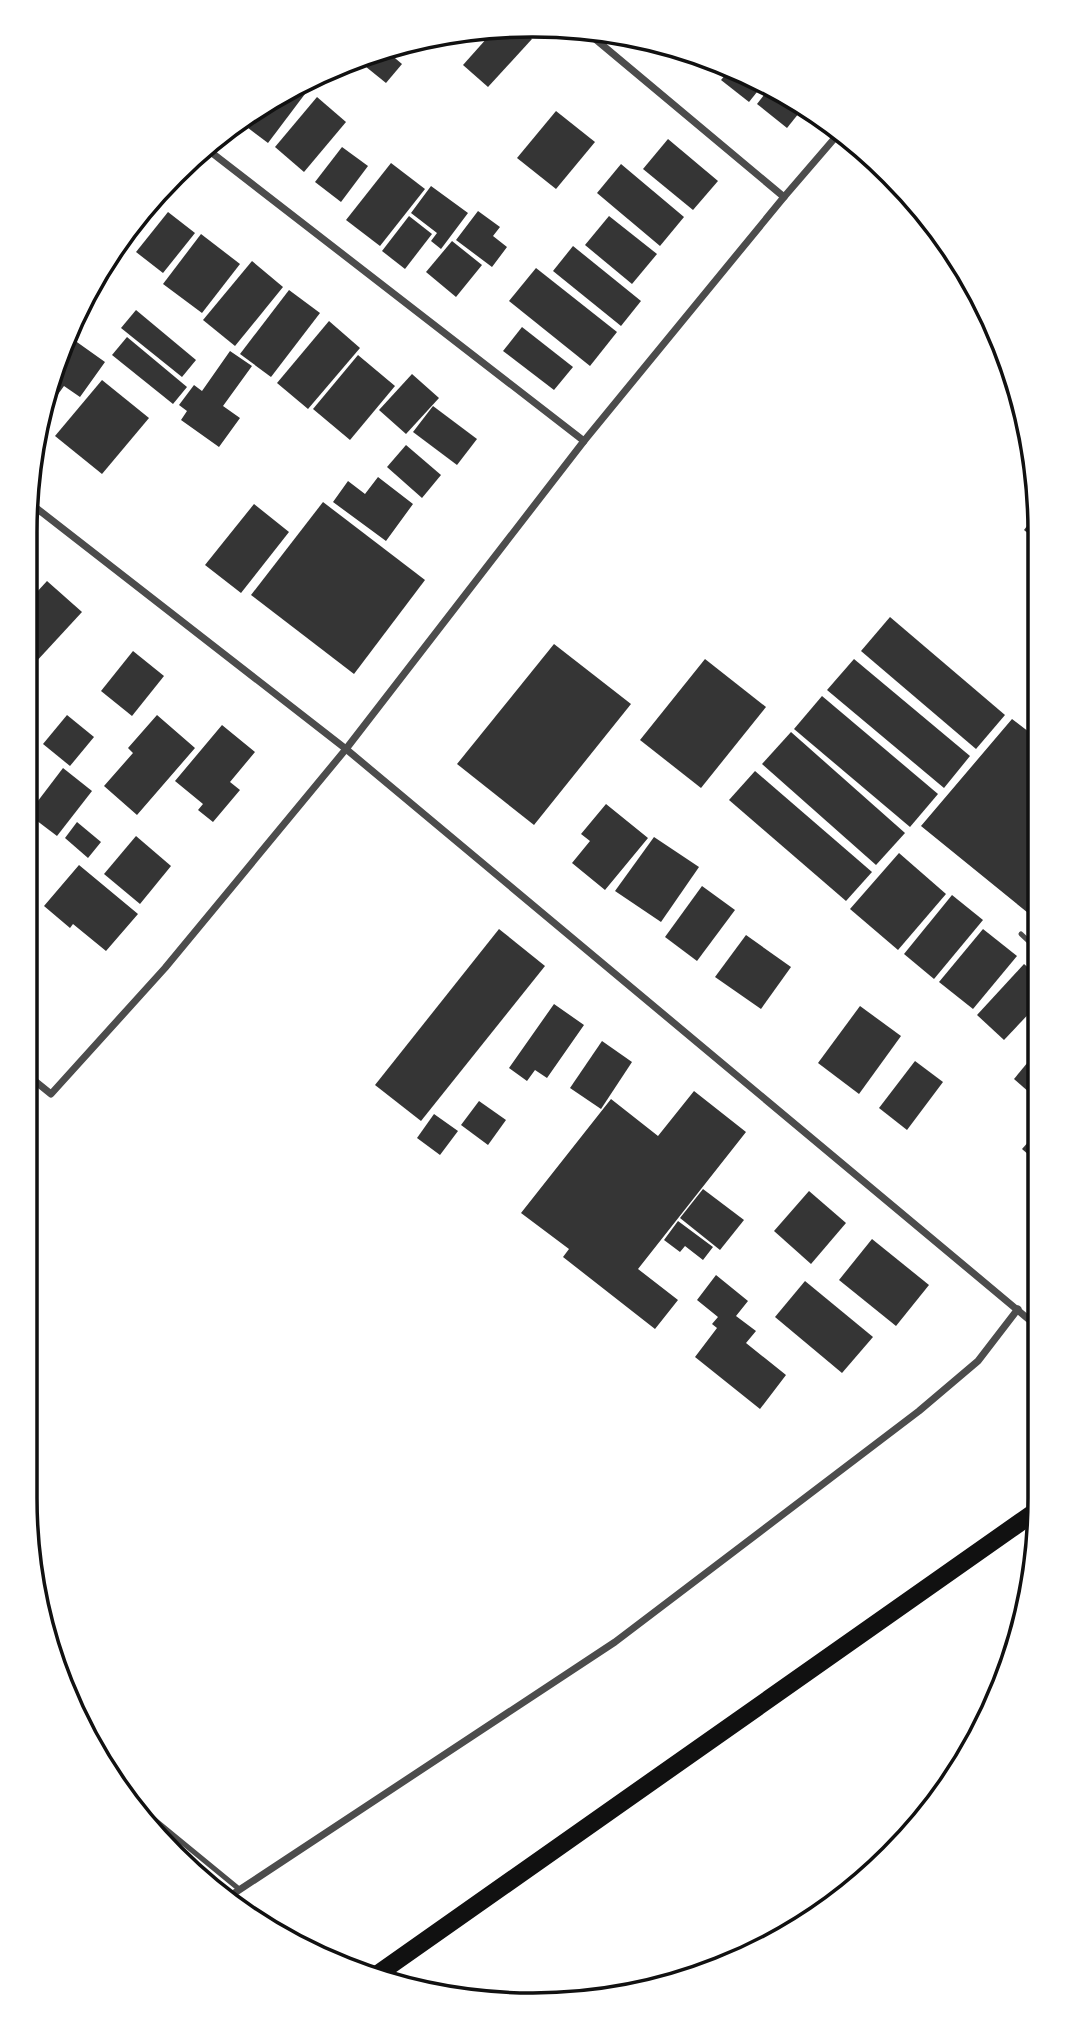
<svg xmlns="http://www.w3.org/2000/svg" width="1065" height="2030" font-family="'Exo 2',sans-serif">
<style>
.building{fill:#353535}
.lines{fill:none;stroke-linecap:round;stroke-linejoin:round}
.service{stroke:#4c4c4c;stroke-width:5}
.minor{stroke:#4c4c4c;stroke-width:7}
.primary{stroke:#111;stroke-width:18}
.rim{fill:none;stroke:#111;stroke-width:3.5}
</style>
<rect width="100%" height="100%" fill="#fff"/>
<g class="building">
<path d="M518,27l14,12 -44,48 -25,-22 33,-37z"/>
<path d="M467,29l-13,14 -10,-9z"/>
<path d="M383,48l19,16 -16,19 -31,-25z"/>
<path d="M732,67l33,15 -16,20 -28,-22z"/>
<path d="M320,74l-52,69 -29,-22 40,-29z"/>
<path d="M771,86l32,22 -16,20 -30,-24z"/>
<path d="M317,97l29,25 -42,50 -29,-25z"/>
<path d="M556,111l39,31 -39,47 -39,-31z"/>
<path d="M668,139l50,42 -25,29 -50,-41z"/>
<path d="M342,147l26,19 -27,36 -26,-20z"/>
<path d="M391,163l34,26 -45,57 -34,-26z"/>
<path d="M621,164l63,53 -24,29 -63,-53z"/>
<path d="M431,186l37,27 -27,36 -10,-8 6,-8 -26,-20z"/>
<path d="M478,211l22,16 -7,9 14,11 -15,20 -36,-27z"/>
<path d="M168,212l27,21 -32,40 -27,-21z"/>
<path d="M409,216l23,18 -27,35 -23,-18z"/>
<path d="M609,216l48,38 -25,30 -47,-39z"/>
<path d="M201,234l39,30 -38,49 -39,-29z"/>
<path d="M452,241l30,24 -26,32 -30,-25z"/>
<path d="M573,246l68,55 -20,25 -68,-55z"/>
<path d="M252,261l31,26 -48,59 -32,-26z"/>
<path d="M536,268l81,64 -27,34 -81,-65z"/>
<path d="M289,290l31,23 -49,64 -31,-23z"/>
<path d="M136,310l60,50 -14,17 -61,-49z"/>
<path d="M329,321l31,27 -52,61 -31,-26z"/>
<path d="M522,327l51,40 -19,23 -51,-39z"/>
<path d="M67,335l38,27 -25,35 -16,-11 -26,36 4,-21z"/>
<path d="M127,337l60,50 -14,17 -61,-49z"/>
<path d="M230,351l22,15 -29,40 17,12 -21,29 -38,-27 6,-9 -8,-6 15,-20 8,6z"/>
<path d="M358,355l37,31 -45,54 -37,-31z"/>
<path d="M412,374l27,24 -33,36 -27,-24z"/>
<path d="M102,380l47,38 -47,56 -47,-38z"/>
<path d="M433,406l44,33 -20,26 -44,-33z"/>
<path d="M406,445l35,30 -19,23 -35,-31z"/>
<path d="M378,477l35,27 -27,37 -53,-39 15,-21 17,13z"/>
<path d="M323,502l102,78 -71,94 -103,-79z"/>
<path d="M254,504l35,28 -48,61 -36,-28z"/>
<path d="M1036,514v26l-12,-10z"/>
<path d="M1036,568v16l-8,-6z"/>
<path d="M47,581l35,31 -48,52 -9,-8v-51z"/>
<path d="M890,617l115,98 -29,34 -115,-98z"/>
<path d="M554,644l77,60 -97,121 -77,-61z"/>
<path d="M133,651l31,25 -32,40 -31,-25z"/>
<path d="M705,659l61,48 -65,81 -61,-48z"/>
<path d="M854,659l116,97 -26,32 -117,-98z"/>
<path d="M822,696l116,98 -28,33 -116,-98z"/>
<path d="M67,715l27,22 -24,29 -27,-22z"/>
<path d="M157,715l38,33 -58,67 -33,-29 29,-33 -5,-5z"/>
<path d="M1012,719l17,13 8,-10 1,199 -117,-95z"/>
<path d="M222,725l33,27 -25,30 10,8 -27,32 -15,-12 5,-6 -28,-23z"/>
<path d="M791,732l114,101 -29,32 -114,-101z"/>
<path d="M63,768l29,23 -35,45 -29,-22z"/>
<path d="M755,771l117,101 -26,29 -117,-101z"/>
<path d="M606,804l42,34 -43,52 -33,-27 18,-22 -9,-7z"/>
<path d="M77,822l24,20 -13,16 -23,-20z"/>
<path d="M136,836l35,30 -31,38 -36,-30z"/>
<path d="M654,837l45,30 -38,55 -46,-31z"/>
<path d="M899,853l47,41 -48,56 -48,-41z"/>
<path d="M79,865l59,49 -32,37 -33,-27 -3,4 -26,-22z"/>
<path d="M702,886l33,24 -38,51 -32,-24z"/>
<path d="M952,895l31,25 -49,59 -30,-25z"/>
<path d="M499,929l46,37 -124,155 -46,-36z"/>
<path d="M983,929l34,27 -44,53 -34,-27z"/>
<path d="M746,935l45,32 -30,42 -46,-32z"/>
<path d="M1024,964l14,12v28l-34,36 -27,-25z"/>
<path d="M554,1004l30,21 -37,53 -12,-8 -8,11 -18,-13z"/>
<path d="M860,1006l41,30 -42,58 -41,-31z"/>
<path d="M602,1041l30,21 -31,47 -31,-21z"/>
<path d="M915,1061l28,21 -36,48 -28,-22z"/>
<path d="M1028,1062l10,8v30l-24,-21z"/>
<path d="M694,1091l52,41 -108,137 40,31 -23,29 -92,-72 6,-8 -48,-36 90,-114 47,37z"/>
<path d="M479,1101l27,19 -18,25 -27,-20z"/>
<path d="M434,1114l24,17 -18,24 -23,-17z"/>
<path d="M1038,1131v32l-16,-14z"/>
<path d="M703,1189l41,31 -24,30 -40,-32z"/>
<path d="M809,1191l37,32 -35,41 -37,-33z"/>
<path d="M678,1221l35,26 -10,13 -18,-14 -5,6 -16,-12z"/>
<path d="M872,1239l57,46 -33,41 -57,-46z"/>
<path d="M716,1275l32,26 -12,15 20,15 -10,12 40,32 -26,34 -65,-52 22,-29 -5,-4 6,-7 -21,-17z"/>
<path d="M805,1281l68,56 -31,36 -67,-56z"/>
</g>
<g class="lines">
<g class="service">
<path d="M1021,934l17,16"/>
<path d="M122,1793l117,96"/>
</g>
<g class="minor">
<path d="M582,28l202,169"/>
<path d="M203,146l381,295"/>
<path d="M26,500l320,249 693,579"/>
<path d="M26,526l12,-15"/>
<path d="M25,1073l26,21 114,-126 181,-219 238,-308 200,-244 56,-65"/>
<path d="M227,1898l388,-256 304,-231 59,-50 40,-52"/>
</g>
<path class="primary" d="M375,1976l664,-467"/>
</g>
<path d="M0 0H1065V2030H0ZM532 37H533A495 495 0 0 1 1028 532V1498A495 495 0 0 1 533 1993H532A495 495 0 0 1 37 1498V532A495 495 0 0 1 532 37Z" fill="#fff" fill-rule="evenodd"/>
<path class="rim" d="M532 37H533A495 495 0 0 1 1028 532V1498A495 495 0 0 1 533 1993H532A495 495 0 0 1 37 1498V532A495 495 0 0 1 532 37Z"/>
</svg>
